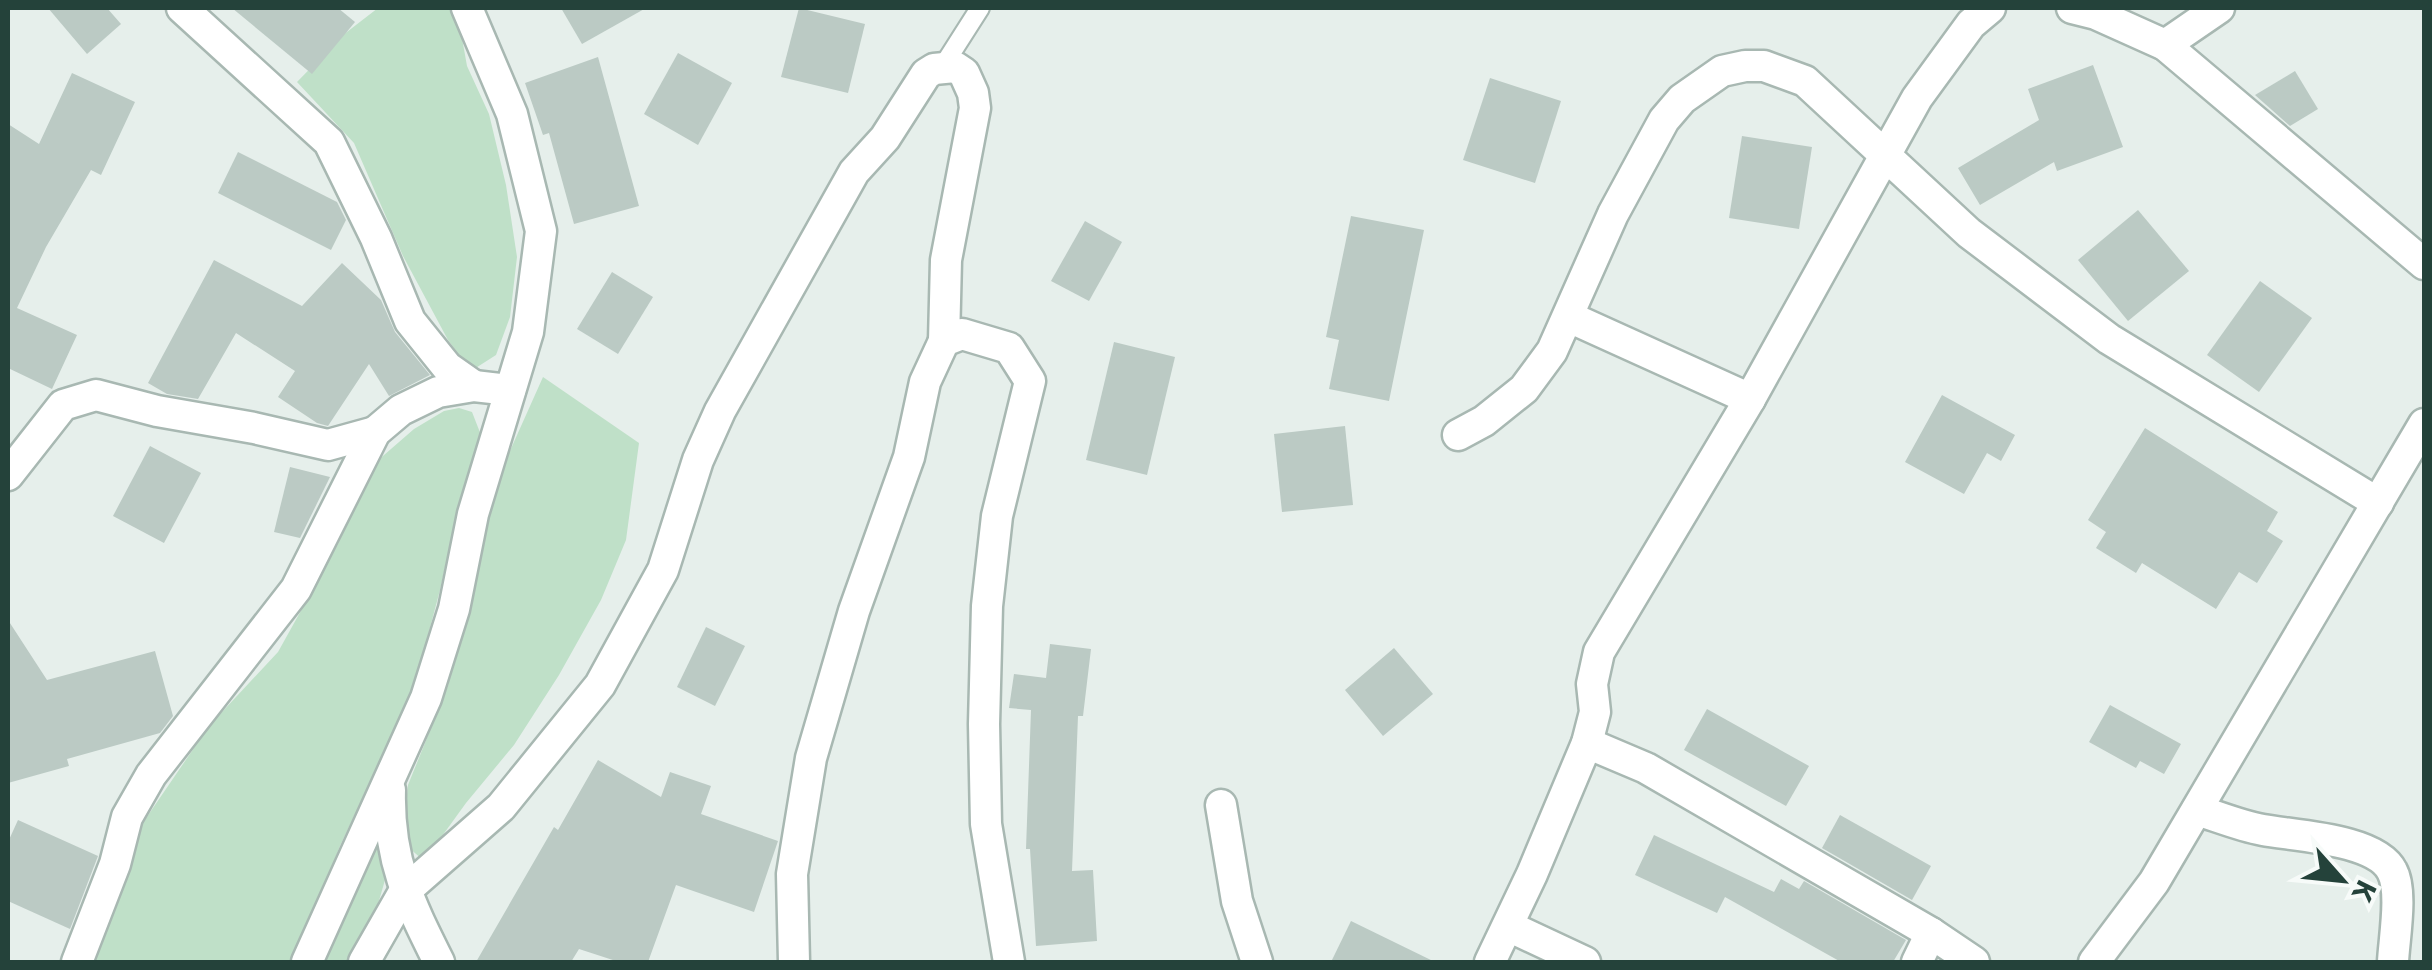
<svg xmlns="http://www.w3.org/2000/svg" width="2432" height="970" font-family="Commissioner,sans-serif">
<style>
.green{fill:#bfe0c8}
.building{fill:#bbcac4}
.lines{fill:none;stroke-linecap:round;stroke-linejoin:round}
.service-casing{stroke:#a8b8b2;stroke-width:22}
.minor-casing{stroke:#a8b8b2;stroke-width:35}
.service{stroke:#fff;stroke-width:18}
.minor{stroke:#fff;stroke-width:30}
</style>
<rect width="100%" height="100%" fill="#e6efeb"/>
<g class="green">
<path d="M378,8h73l9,19 7,39 22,48 17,71 11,72 -7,60 -14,38 -25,16 -23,-31 -45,-84 -49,-113 -57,-61 46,-47z"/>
<path d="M543,377l96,66 -13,97 -25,60 -42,75 -45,70 -48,58 -42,58 -17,-15 -3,-24 4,-37 40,-99 49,-206z"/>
<path d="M459,408l13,4 9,23 -21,63 -20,92 -26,98 -74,158 -47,116h-201l48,-135 69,-101 69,-74 60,-108 38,-82 38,-33 30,-18z"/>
<path d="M378,837l9,36 -19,66 -17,23h-29z"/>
</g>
<g class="building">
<path d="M48,8h59l14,16 -34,30z"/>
<path d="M232,8h106l17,14 -43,52z"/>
<path d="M561,8h85l-64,36z"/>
<path d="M799,8l66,16 -17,69 -67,-16z"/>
<path d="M678,53l54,30 -34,62 -54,-31z"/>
<path d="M598,57l41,149 -65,18 -25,-91 -6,2 -18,-52z"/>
<path d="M2093,65l30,82 -66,24 -3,-9 -74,43 -22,-37 81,-48 -11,-31z"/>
<path d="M2295,71l23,38 -28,17 -35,-31z"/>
<path d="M72,73l63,29 -34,73 -10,-5 -45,77 -29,61 60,27 -25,54 -44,-21v-244l31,20z"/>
<path d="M1490,78l71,23 -26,82 -72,-23z"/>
<path d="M1742,136l70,11 -13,82 -70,-11z"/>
<path d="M238,152l99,50 9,18 -15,30 -113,-57z"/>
<path d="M2138,210l51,61 -61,50 -50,-61z"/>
<path d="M1351,216l73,14 -35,171 -60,-12 10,-49 -13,-3z"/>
<path d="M1085,221l37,21 -33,59 -38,-20z"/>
<path d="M214,260l88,46 40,-43 39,37 14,32 35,43 -41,21 -20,-32 -41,62 -11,-3 -39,-26 17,-26 -59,-38 -38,66 -31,-5 -19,-11z"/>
<path d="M612,272l41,25 -35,57 -41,-25z"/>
<path d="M2260,281l52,37 -53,74 -52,-37z"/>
<path d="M1114,342l61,15 -28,118 -61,-15z"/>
<path d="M1942,395l73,40 -14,26 -14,-8 -23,41 -59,-32z"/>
<path d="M1345,426l8,79 -71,7 -8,-78z"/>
<path d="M2145,428l133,84 -11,19 16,10 -26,42 -18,-11 -23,37 -74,-46 -6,10 -40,-25 10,-16 -18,-12z"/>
<path d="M150,446l51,27 -37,70 -51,-27z"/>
<path d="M290,467l40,10 -30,61 -26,-6z"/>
<path d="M8,620l39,60 108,-29 18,65 -13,17 -93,26 2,7 -61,17z"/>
<path d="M706,627l39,19 -30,60 -38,-19z"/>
<path d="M1050,644l41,5 -8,67h-5l-6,155 21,-1 4,71 -61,5 -6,-97h-4l5,-139 -22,-2 5,-34 32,4z"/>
<path d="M1394,648l39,46 -50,42 -38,-46z"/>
<path d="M2110,705l71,39 -17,30 -24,-13 -4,7 -47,-26z"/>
<path d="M1707,709l102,57 -23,40 -102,-56z"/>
<path d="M598,760l63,37 9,-25 41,14 -10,28 77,27 -24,71 -78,-27 -28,77h-29l-40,-13 -8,13h-95l78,-135 4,3z"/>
<path d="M1840,815l91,51 -19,34 -90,-52z"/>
<path d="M18,820l80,36 -28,73 -62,-28v-59z"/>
<path d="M1654,835l120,57 7,-13 18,10 5,-8 102,59 -13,22h-52l-116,-65 -8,16 -82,-38z"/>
<path d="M1351,921l84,41h-104z"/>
</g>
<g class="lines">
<g class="service-casing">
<path id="service" d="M943,66l37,-58"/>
</g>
<g class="minor-casing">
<g id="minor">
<path d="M182,8l147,134 47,96 34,83 37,46 27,19"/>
<path d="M2072,8l24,6 69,31 259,219"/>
<path d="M2165,45l54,-37"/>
<path d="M1569,317l181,82"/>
<path d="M1458,435l26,-14 40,-32 28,-38 61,-137 51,-94 18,-21 40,-28 23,-5h19l41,15 164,152 140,106 269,164"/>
<path d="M8,475l55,-70 33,-10 61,16 97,17 74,17 47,-13"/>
<path d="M1587,743l59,25 285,165 43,29"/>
<path d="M390,790c-2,70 19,112 49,172"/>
<path d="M1221,805l16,96 20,61"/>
<path d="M2197,810c22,7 44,16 66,20 33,6 113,9 129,41 11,20 2,68 1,91"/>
<path d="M1508,926l77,36"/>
<path d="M77,962l38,-98 12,-47 24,-42 145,-186 79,-157 26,-22 37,-18 36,-6 36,4"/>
<path d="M307,962l119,-264 28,-89 19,-95 55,-182 13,-101 -29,-117 -45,-106"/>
<path d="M364,962l40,-70 97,-85 99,-122 63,-115 35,-110 22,-49 134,-239 31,-34 41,-64 8,-5 21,-2 9,6 9,20 2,15 -29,152 -2,81"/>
<path d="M794,962l-2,-88 19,-116 43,-147 55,-154 16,-75 19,-41 18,-7 47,14 21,33 -33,135 -10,90 -3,118 2,100 23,138"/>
<path d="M1490,962l42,-88 55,-131 8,-31 -3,-28 7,-32 151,-253 167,-301 54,-74 19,-16"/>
<path d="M1917,962l14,-29"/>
<path d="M2094,962l60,-80 270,-458"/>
</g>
</g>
<use href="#service" class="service"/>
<use href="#minor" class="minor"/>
</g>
<rect width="2432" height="970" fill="none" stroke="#24423a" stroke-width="20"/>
<g transform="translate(2342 880) rotate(117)" stroke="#f7fbf9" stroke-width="8" paint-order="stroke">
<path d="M0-8L18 38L0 25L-18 38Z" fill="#24423a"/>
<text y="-15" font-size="28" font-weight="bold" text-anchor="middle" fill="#24423a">K</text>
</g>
</svg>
